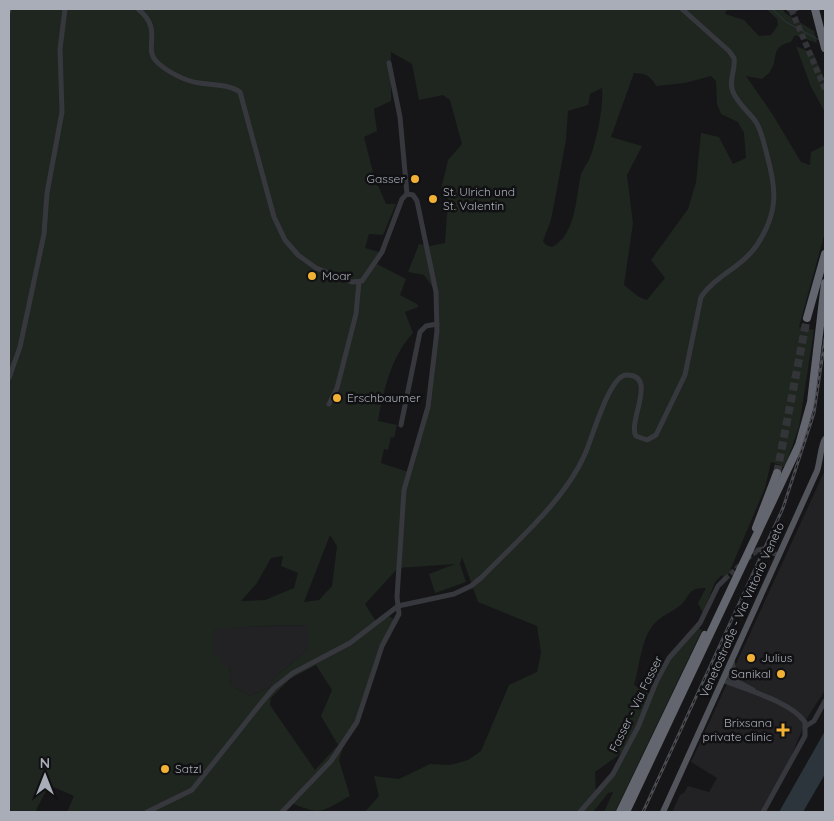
<svg xmlns="http://www.w3.org/2000/svg" width="834" height="821" font-family="Quicksand,sans-serif">
<style>
.built{fill:#222225}
.green{fill:#1e261f;fill-rule:evenodd}
.water{fill:#2c353c}
.lines{fill:none;stroke-linecap:round;stroke-linejoin:round}
.stream{stroke:#2c353c;stroke-width:1}
.minor-tunnel{stroke:#333438;stroke-width:5;stroke-dasharray:5 2.5;stroke-linecap:butt}
.major-tunnel{stroke:#333438;stroke-width:6;stroke-dasharray:6 3;stroke-linecap:butt}
.highway-tunnel{stroke:#333438;stroke-width:8;stroke-dasharray:8 4;stroke-linecap:butt}
.minor{stroke:#37383d;stroke-width:5}
.major{stroke:#53555c;stroke-width:6}
.highway{stroke:#63666e;stroke-width:8}
.rail-casing{stroke:#4a4c52;stroke-width:3}
.rail{stroke:#111113;stroke-width:1;stroke-dasharray:4;stroke-linecap:butt}
.poi-dot{fill:#f2b134;stroke:#111113;stroke-width:2}
.labels{text-anchor:middle;stroke-width:5;stroke-linejoin:round;paint-order:stroke}
.poi-label{font-size:12px;fill:#a8adb8;stroke:#111113;text-anchor:start}
.street-label{font-size:12px;fill:#a8adb8;stroke:#111113}
</style>
<rect width="100%" height="100%" fill="#161618"/>
<g class="built">
<path d="M825,470v220l-19,30 -22,54 -21,38h-91l8,-17 4,-2 4,-7 21,6 8,-14 -26,-16z"/>
<path d="M308,625v24l-33,28 -5,10 -20,9 -19,-10 -2,-20h-8l-8,-10v-28z"/>
</g>
<g class="green">
<path d="M9,9h718l-2,5 19,6 15,16 12,-1 7,-10 -1,-6 -11,-10h17l2,4 29,18 3,12 -22,-8 -4,7c-21,5 -12,15 -20,28 -1,3 -6,6 -9,9l-16,-3 27,39 28,47 9,3 1,-13 14,-7v87l-26,95 15,3 -15,97 -14,40 -14,-5 -6,26 -39,92 -4,-5 -7,7 -12,31 -5,-10 8,-15c-18,0 -15,6 -24,16 -8,7 -19,11 -26,18 -15,14 -16,44 -22,63l16,9 19,-36 28,-31 5,3 -87,182h-11l9,-20 -5,1 -15,19h-228l14,-16 -5,-20 25,3 31,-15 20,1 18,-5 13,-9 28,-66 28,-13 4,-19 -4,-27 -59,-24 -16,-45 -2,7 6,18 -31,11 -6,-19 26,-10 -57,4 -33,36 12,19 12,-7 7,5 -5,7 -26,72 -21,44 -5,16 11,36c-30,16 -27,20 -59,7l-9,9h-215l7,-16 -25,-11 -14,27h-26zM391,52l21,12 7,36 24,-5 7,5 12,44 -14,16 -7,29 7,11 -3,43 -15,3 -11,-2 -11,28 16,3 12,17 -4,91 -24,89 -27,-9 3,-14 4,1 3,-13 3,1 3,-13 -19,-4c6,-32 13,-64 35,-88l-8,-21 13,-5 -1,-3 -17,-9 6,-16 -29,-15 6,-11 -18,-5 4,-14 14,1 13,-31h-10l-12,-28 -10,-39 13,-6 -3,-22 17,-8zM634,73c11,0 17,3 22,13l29,-3 26,-7 5,5 1,23 4,10 17,8 6,11 2,25 -13,6 -14,-27 -18,-4 -5,49 -8,27 -37,51 14,18 -18,22 -8,-3 -15,-12 9,-62 -6,-48 15,-29 -31,-9zM602,88c2,17 -6,57 -13,72 -3,5 -6,9 -8,14 -5,22 -5,61 -29,73l-6,-2 -3,-4 8,-21 15,-80 2,-29 20,-6 2,-11zM330,535l7,11 -5,40 -13,14 -15,2zM283,556l-2,10 17,7 -4,15 -29,12 -24,1 16,-18 14,-25zM267,626l41,-1v24l-33,28 -5,10 -20,9 -19,-10 -2,-20h-8v-10h-8v-27zM316,665l16,25 -11,26 17,29 -23,25 -45,-65 1,-7 19,-19zM626,750l-30,45 -1,-23z"/>
<path d="M796,46l18,8 11,28v30l-14,-25z"/>
</g>
<path class="water" d="M825,731v43l-22,38h-24z"/>
<g class="lines">
<path class="stream" d="M772,9l14,13 35,19"/>
<g class="minor-tunnel">
<path d="M747,559l11,-9"/>
<path d="M725,579l15,-14"/>
</g>
<path class="major-tunnel" d="M791,9l34,80"/>
<path class="highway-tunnel" d="M777,473l30,-155"/>
<g class="minor">
<path d="M138,9c27,22 3,39 20,54 10,9 27,18 41,20 13,2 30,1 41,9l34,125 11,23 13,15 18,13 36,14 10,-1 20,-29 20,-53 5,-5"/>
<path d="M789,9h7"/>
<path d="M9,11v-2"/>
<path d="M389,63l11,54 7,77"/>
<path d="M9,378l11,-31 24,-113 3,-41 15,-81 -2,-63 5,-40"/>
<path d="M329,404l8,-16 19,-74 3,-32"/>
<path d="M401,425l19,-93 6,-6 11,-2"/>
<path d="M758,550l5,-1 15,6"/>
<path d="M732,660l2,12 6,8"/>
<path d="M725,675l28,15"/>
<path d="M722,680c24,10 68,21 83,42v14l-42,76"/>
<path d="M806,726l8,-5 11,-20"/>
<path d="M147,812l45,-22 70,-88 12,-14 19,-15 57,-30 48,-37 56,-12 17,-8 11,-9c35,-36 83,-77 103,-123 7,-15 24,-78 41,-79 33,-1 1,47 10,61l11,4 9,-5 29,-60 16,-78c14,-21 41,-30 56,-52 21,-32 20,-54 10,-90 -3,-11 -5,-23 -11,-33 -7,-10 -18,-18 -23,-30 -5,-12 3,-22 1,-34l-5,-7 -47,-42"/>
<path d="M282,812l49,-51 26,-39 25,-76 17,-32 -2,-17 7,-107 24,-83 9,-76 -1,-39 -19,-91 -4,-6 -6,-1"/>
<path d="M580,812l33,-38 25,-47 19,-47 12,-22 31,-35 18,-37 7,-7"/>
</g>
<path class="major" d="M663,812l154,-341c3,-9 4,-27 8,-32"/>
<g class="highway">
<path d="M815,9l10,39"/>
<path d="M807,318l18,-64"/>
<path d="M756,528l21,-55"/>
<path d="M620,812l85,-177"/>
<path d="M626,812l173,-367 12,-43 14,-119"/>
</g>
<g class="rail-casing">
<path id="rail" d="M643,812l140,-304 31,-95 11,-74"/>
</g>
<use href="#rail" class="rail"/>
</g>
<g class="poi-dot">
<circle cx="415" cy="179" r="5"/>
<circle cx="433" cy="199" r="5"/>
<circle cx="312" cy="276" r="5"/>
<circle cx="337" cy="398" r="5"/>
<circle cx="751" cy="658" r="5"/>
<circle cx="781" cy="674" r="5"/>
<path d="M780.5 722.5h5v5h5v5h-5v5h-5v-5h-5v-5h5z"/>
<circle cx="165" cy="769" r="5"/>
</g>
<g class="labels">
<g class="poi-label">
<text x="405" y="183" text-anchor="end">Gasser</text>
<text x="443" y="196">St. Ulrich und<tspan x="443" dy="14">St. Valentin</tspan></text>
<text x="322" y="280">Moar</text>
<text x="347" y="402">Erschbaumer</text>
<text x="761" y="662">Julius</text>
<text x="771" y="678" text-anchor="end">Sanikal</text>
<text x="772" y="727" text-anchor="end">Brixsana<tspan x="772" dy="14">private clinic</tspan></text>
<text x="175" y="773">Satzl</text>
</g>
<g class="street-label">
<text transform="translate(742 610) rotate(-66)" y="4">Venetostraße - Via Vittorio Veneto</text>
<text transform="translate(636 704) rotate(-64)" y="4">Fasser - Via Fasser</text>
</g>
</g>
<rect width="834" height="821" fill="none" stroke="#a8adb8" stroke-width="20"/>
<g transform="translate(45 776)" stroke="#111113" stroke-width="4" paint-order="stroke">
<path d="M0-4L9 19L0 12L-9 19Z" fill="#a8adb8"/>
<text y="-8" font-size="14" font-weight="bold" text-anchor="middle" fill="#a8adb8">N</text>
</g>
</svg>
